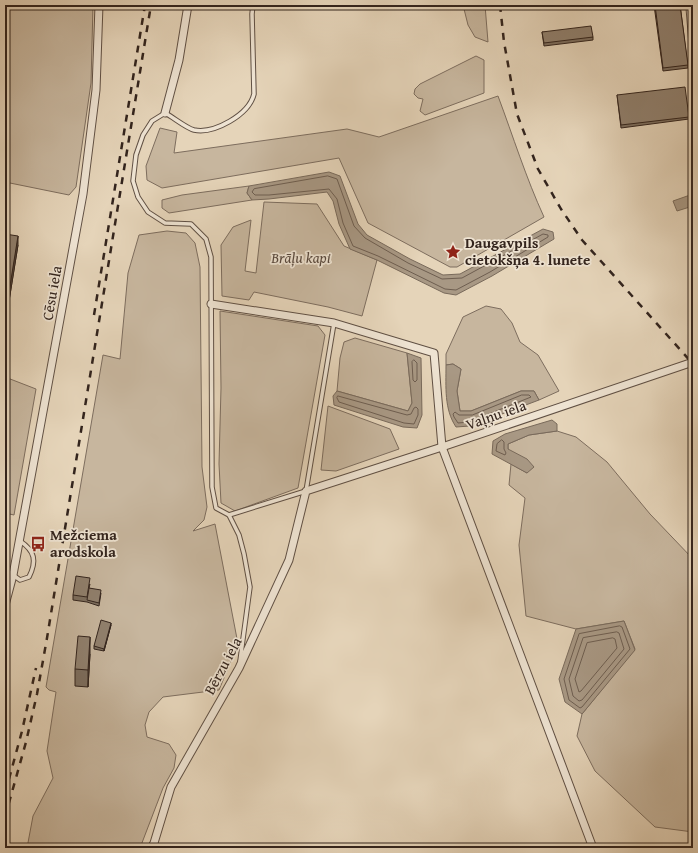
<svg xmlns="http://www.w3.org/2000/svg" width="698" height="853" font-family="'Gentium Book Plus',serif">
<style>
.green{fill:#c7b69e;stroke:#7d6d5e}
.water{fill:#a89884;stroke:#796a5b}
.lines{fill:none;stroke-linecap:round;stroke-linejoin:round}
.shore{stroke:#6e5e50;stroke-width:1}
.lane-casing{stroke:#605044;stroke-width:5.5}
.street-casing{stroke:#605044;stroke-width:9}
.lane{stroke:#eee3d2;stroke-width:3.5}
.street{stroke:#eee3d2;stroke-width:7}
.rail{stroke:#33241d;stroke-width:2.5;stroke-dasharray:7 7;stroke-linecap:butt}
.wall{fill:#7c6e5f;stroke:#33241d}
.shaded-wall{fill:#655a4d;stroke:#33241d}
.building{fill:#90806e;stroke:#33241d}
.labels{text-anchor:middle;stroke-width:3.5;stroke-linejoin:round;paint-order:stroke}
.poi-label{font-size:15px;font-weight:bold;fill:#33241d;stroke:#eee3d2;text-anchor:start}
.park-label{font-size:15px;font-style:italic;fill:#58483d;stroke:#eee3d2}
.street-label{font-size:15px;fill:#33241d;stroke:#eee3d2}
</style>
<rect width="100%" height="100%" fill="#e5d4b9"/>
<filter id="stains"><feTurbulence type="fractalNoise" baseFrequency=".005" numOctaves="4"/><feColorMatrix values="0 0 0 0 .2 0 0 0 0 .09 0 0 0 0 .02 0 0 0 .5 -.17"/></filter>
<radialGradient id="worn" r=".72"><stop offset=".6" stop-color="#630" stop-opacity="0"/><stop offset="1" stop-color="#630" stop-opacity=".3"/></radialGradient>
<g class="green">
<path d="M5,5h88l-2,78 -15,104 -7,8 -64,-13z"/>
<path d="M463,5h22l3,37 -13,-5 -7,-12z"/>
<path d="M476,56l8,4v33l-59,22 -5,-4 3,-12 -5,-1 -4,-4 1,-5 5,-5z"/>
<path d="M498,96c15,40 28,82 46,121l-87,50h-7l-82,-44 -29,-65 -177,30 -15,-8 -1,-14 14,-38 17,4 -3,21 173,-24 32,8z"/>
<path d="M249,186l-2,7 5,7 -83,13 -7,-5v-8l20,-5z"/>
<path d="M264,202l53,2 27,42 33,14 -15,56 -34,-9 -74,-15 -5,8 -27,-4 -1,-51 12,-18 18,-7 -6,51 11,2z"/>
<path d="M167,231l19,2 9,10 5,24 2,200 5,40 -3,13 -11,11 22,-7 23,120 -19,46 -56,7 -14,15 -4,13 2,12 22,7 7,11 -2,13 -11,20 -23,60h-113l6,-32 20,-38 -6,-27 9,-59 -7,-2 -3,-3 57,-332 17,4 8,-86 11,-38z"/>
<path d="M486,306l15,3 11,14 8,19 18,13 21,36 -20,9 -5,-9h-13l-50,20h-11l-3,-20 4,-22 -8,-5 -7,1v-11l17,-37z"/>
<path d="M220,311l98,15 7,9 -27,153 -63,23 -14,-8 -2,-39 2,-76z"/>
<path d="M355,338l52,15 5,50 -4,8 -71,-20 3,-33 4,-16z"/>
<path d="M5,377l31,12 -22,126 -9,-2z"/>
<path d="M328,406l62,23 9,20 -63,22 -15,-1z"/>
<path d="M557,431l19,6 31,25 43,52 43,45v273l-38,-5 -60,-56 -18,-35 5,-22 53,-65 -11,-28 -48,8 -50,-13 -7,-71 6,-47 -16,-13 2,-21 16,9 -19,-24v-5l21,-9z"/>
</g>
<g class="water">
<path d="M329,172l11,4 18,48 9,11 43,24 33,16 17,-1 83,-45 10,3 1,7 -62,37 -36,19 -12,-2 -67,-33 -27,-11 -11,-25 -6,-23 -6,-9 -58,7 -17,1 -5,-7 2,-7z"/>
<path d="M693,194v12l-16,5 -4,-10z"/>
<path d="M407,353l14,5 1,57 -5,13 -14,-1 -69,-22 -1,-9 4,-5 71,20 4,-8z"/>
<path d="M453,364l8,5 -4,22 3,20h11l50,-20h13l5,9 -69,26 -14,1c-12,-18 -10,-40 -10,-62z"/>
<path d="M552,420l5,4v7l-28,4 -21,9v5l19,10 7,8 -7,6 -35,-19 1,-13 12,-7z"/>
<path d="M624,621l11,29 -53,64 -17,-12 -6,-23 17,-50z"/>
</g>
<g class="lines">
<g class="shore">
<path d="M328,176l9,3 17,47 11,12 43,25 34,16 20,-1 81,-44 5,1v2l-58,35 -34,18 -11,-1 -67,-33 -25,-10 -10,-23 -6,-24 -8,-10 -60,6h-14l-3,-3 2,-3z"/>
<path d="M414,360l3,3v17l-2,2 -2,-2 -1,-18z"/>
<path d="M522,395h7l2,2 -62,25 -11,1 -4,-6 -1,-3 2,-2 4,3h13z"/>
<path d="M338,396l69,19 4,-1 3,-6 2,-1 2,2v6l-4,9 -10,-1 -65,-21 -2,-4z"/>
<path d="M502,440l2,2v7l2,4 -1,2 -9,-4 1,-7z"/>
<path d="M620,626l2,1 8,22 -48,58 -2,1 -11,-8 -5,-21 15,-45z"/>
<path d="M617,632l2,1 5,16 -42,51 -3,1 -6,-5 -4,-17 14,-41z"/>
<path d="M613,638l2,1 2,9 -36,43 -2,1 -4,-13 12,-36z"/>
</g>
<g class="lane-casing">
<g id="lane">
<path d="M688,5l5,61"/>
<path d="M229,515l77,-24 28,-168"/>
<path d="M13,575l7,5 9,-3c8,-16 6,-26 -9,-36"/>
<path d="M240,661l10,-74 -6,-33 -5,-19 -10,-20 -13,-7 -4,-21 -1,-230 -5,-18 -15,-15 -26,-1 -17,-11 -10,-15 -5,-16 3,-26 7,-20 9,-14 13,-8c8,4 21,15 29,17 20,4 55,-15 60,-36l-2,-80 1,-9"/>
</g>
</g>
<g class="street-casing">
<g id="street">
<path d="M165,113l14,-53 9,-55"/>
<path d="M211,304l123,19 100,30 8,94 151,401"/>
<path d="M5,605l8,-30 70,-381 13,-104 3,-85"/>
<path d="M151,848l3,-5 17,-56 68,-119 50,-108 17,-69 136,-44 251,-85"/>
</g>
</g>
<use href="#lane" class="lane"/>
<use href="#street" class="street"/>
<g class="rail">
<path d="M500,5l4,37 13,72 21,55 23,40 21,31 111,124"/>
<path d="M94,315l51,-310"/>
<path d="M9,779l13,-48 14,-63"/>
<path d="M5,817l21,-75 11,-48 10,-56 104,-633"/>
</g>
</g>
<g class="wall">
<path d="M654,5h26l8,63 -25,3z"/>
<path d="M542,32l51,5v3l-49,6z"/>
<path d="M617,95l72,22v2l-68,9z"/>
<path d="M5,234l13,11 -9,56 -4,-1z"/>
<path d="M90,584l-1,4 12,5 -2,13 -12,-4 -14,-2v-5z"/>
<path d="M111,625l-7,26 -10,-2v-3z"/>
<path d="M90,654l-2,33 -13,-1v-17z"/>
</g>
<g class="shaded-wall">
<path d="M18,236v9l-9,56v-9z"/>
<path d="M111,623v2l-7,26v-2z"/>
<path d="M90,637v17l-2,33v-17z"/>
</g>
<g class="building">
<path d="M655,5h25l8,60 -25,3z"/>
<path d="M591,26l2,11 -49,6 -2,-11z"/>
<path d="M685,87l4,30 -68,8 -4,-30z"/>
<path d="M5,234l13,2 -9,56h-4z"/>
<path d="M76,576l14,2 -3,19 -14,-2z"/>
<path d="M89,588l12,2 -2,13 -12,-3z"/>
<path d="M101,620l10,3 -7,26 -10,-3z"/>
<path d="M78,636l12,1 -2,33 -13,-1z"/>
</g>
<defs>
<g id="sight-bare" transform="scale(1.2)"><path d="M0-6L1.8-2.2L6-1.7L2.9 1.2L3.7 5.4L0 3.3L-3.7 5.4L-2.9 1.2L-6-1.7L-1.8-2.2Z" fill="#8f2418" stroke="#eee3d2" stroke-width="2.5" paint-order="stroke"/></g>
<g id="bus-bare" transform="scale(1.2)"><path d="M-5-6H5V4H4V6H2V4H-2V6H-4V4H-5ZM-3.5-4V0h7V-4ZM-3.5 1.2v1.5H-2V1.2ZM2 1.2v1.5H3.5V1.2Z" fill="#8f2418" stroke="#eee3d2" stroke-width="2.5" paint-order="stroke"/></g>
</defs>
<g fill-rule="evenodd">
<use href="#sight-bare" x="453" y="252"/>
<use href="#bus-bare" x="38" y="544"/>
</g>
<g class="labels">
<g class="poi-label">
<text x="465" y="248">Daugavpils<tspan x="465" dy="17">cietokšņa 4. lunete</tspan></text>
<text x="50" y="540">Mežciema<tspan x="50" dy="17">arodskola</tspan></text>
</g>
<g class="park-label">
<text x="301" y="263">Brāļu kapi</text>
</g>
<g class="street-label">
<text transform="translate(52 293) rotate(-80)" y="5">Cēsu iela</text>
<text transform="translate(496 415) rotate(-19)" y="5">Vaļņu iela</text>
<text transform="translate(223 666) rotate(-62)" y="5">Bērzu iela</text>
</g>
</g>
<rect width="698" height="853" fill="none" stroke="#e5d4b9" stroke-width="20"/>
<rect x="6" y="6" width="686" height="841" fill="none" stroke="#33241d" stroke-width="2"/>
<rect x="10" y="10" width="678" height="833" fill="none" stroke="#33241d"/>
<rect width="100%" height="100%" filter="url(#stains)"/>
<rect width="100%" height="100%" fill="url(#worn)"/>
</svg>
